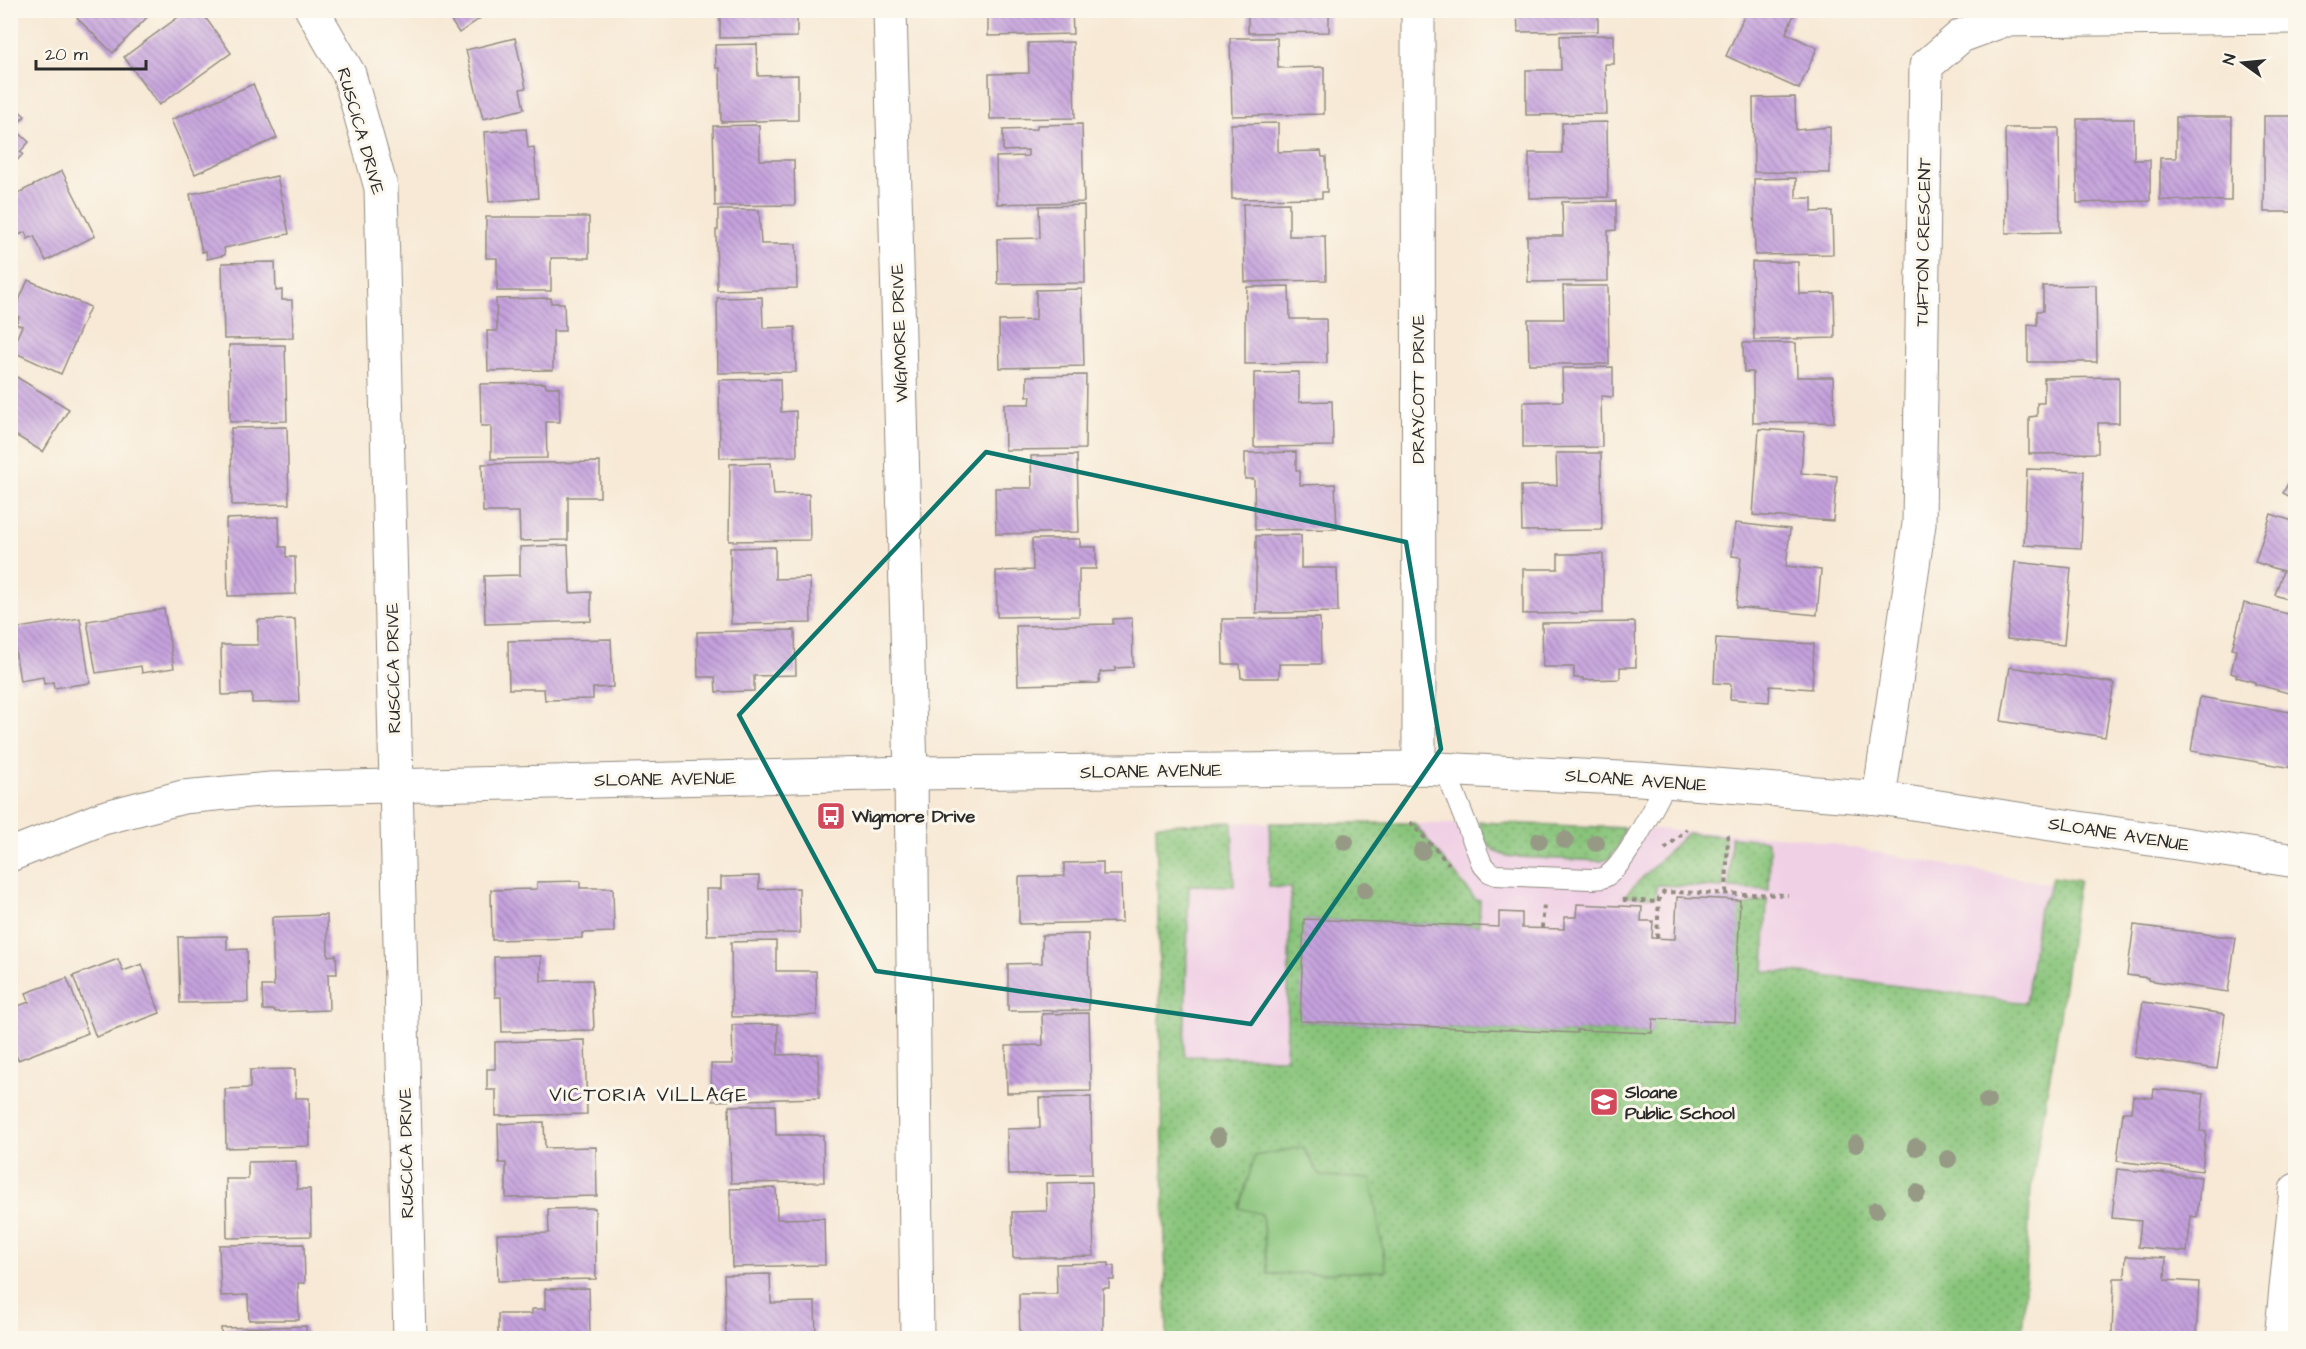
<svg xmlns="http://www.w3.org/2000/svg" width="2306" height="1349" font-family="'Architects Daughter',sans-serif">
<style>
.built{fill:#f0d0e5}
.grass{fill:url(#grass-dots);stroke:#5a7852;stroke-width:1.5;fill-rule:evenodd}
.pitch{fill:#88c47a;stroke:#5a7852;stroke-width:1.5}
.building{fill:url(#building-back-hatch)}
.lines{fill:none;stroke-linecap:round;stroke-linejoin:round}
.service-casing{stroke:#918a80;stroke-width:22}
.minor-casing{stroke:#918a80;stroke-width:35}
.tertiary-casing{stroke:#918a80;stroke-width:35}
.path{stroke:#918a80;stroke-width:4;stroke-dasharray:4.5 4.5;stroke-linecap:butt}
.service{stroke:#fff;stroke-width:20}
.minor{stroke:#fff;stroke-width:33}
.tertiary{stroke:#fff;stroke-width:33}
.tree{fill:#969a85}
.marked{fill:none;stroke:#0f766e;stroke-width:4.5;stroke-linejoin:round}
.labels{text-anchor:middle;stroke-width:6;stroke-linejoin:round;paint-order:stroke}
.street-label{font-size:18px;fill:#2b2b2b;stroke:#fbf7ec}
.poi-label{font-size:18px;font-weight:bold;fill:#2b2b2b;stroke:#fbf7ec;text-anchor:start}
.neighbourhood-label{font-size:20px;letter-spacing:1.5px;fill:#2b2b2b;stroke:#fbf7ec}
</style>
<defs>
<pattern id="grass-dots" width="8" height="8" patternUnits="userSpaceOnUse" patternTransform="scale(1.5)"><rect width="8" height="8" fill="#88c47a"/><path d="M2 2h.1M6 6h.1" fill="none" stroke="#6f9f64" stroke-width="1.8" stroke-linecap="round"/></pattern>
<pattern id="building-back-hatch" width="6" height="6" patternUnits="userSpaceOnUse" patternTransform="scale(1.5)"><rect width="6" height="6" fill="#c5a1dd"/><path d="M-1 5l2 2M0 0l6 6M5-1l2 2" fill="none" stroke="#a083b3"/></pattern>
</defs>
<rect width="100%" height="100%" fill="#fbf7ec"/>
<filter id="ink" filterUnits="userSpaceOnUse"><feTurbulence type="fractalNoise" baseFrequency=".0167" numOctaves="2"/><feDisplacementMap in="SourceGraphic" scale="12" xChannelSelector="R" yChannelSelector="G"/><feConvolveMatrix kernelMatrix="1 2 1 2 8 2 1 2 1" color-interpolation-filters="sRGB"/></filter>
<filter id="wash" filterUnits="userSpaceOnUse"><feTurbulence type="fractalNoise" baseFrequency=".008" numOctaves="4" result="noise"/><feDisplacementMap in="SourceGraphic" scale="24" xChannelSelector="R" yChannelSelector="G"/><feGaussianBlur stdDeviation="1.35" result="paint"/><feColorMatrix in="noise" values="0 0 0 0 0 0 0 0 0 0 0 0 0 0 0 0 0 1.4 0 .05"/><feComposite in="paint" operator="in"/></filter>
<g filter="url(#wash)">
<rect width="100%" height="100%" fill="#f7e9d5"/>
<path class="built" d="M1232,822l351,3 212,12 282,52 -17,127 -29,172 -9,150h-855l-11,-513z"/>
<g class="grass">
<path d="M1232,822l2,64 -45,-1 -5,171 102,2 5,-170 -22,-1 1,-64h144l62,77h4l-1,26 -174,-7 -4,102 275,12 1,-3 74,3 2,-14 85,-111 29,-9 -3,73h30l232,31 13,-95 8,-13 5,-18 28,4 -3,8 -17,127 -29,172 -9,150h-855l-11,-513zM1262,1214l123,57 -117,3z"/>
<path d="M1479,822l146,6 -7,19 -9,12 -8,2 -86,-4c-21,-1 -34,-15 -36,-35z"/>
<path d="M1687,833l38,3 -2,52 -65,-3 -2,2v10l-32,-1z"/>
<path d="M1731,837l35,3 4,10 -1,40 -40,-2z"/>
</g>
<path class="pitch" d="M1303,1147l17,29 51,3 15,92 -118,3 -6,-60 -23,-6 16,-52z"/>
<g id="blocks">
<g class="building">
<path d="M84,10h70l-41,43 -36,-35z"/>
<path d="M188,10h12l31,43 -72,52 -35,-48z"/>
<path d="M444,10h48l-33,23z"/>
<path d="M720,10h77v27l-77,1z"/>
<path d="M988,10h84l1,24 -85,2z"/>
<path d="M1248,10h81v22l-81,1z"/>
<path d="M1517,10h81v21l-80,1z"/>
<path d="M1747,10h49l-10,23 31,15 -18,41 -73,-33z"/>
<path d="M1614,35v29h-9l2,50 -81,1v-45h35l-1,-34z"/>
<path d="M515,38l11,50 -6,1 4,20 -41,10 -17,-69z"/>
<path d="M1230,38h47l1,30 46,-1v47l-92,2z"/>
<path d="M1073,42l2,76 -85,1 -1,-45 40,-1 -1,-30z"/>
<path d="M757,44l1,32 40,-1v45l-77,2 -1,-54h-4l-1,-23z"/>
<path d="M253,84l24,54 -82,36 -24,-54z"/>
<path d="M1795,97l1,33 34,-3v46l-76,-1 -1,-74z"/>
<path d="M10,103l15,13 -11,12 15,14 -9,10 3,2 -13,14z"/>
<path d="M2264,116h28v10l4,-1v87h-32z"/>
<path d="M2176,117h56l-1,84 -71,-1v-42h16z"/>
<path d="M2077,119h57v41h16v41l-73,2z"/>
<path d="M1607,122l1,75 -79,1v-45h33v-30z"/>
<path d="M1278,123v29l43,-1 1,6h4l1,35h-5v6l-90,1 -1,-75z"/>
<path d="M1082,124l2,78 -87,2 -1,-47 32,-1v-6l-25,1v-21l34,-1v-4z"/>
<path d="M759,125l1,35h34l1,45 -80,1 -2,-80z"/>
<path d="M2005,128h54l1,104 -54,1z"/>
<path d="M526,129l2,19 6,-1 4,51 -49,4 -5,-70z"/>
<path d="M62,171l33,65 -49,25 -12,-25 -6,3 -3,-7 -6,3 -9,-17v-21z"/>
<path d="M277,176l12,58 -65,14 1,7 -18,4 -1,-8 -4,1 -12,-58z"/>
<path d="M1796,178v20h16v14l20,-1 1,43 -78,1 -1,-76z"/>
<path d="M1616,201v29l-8,1v50l-80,1 -1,-46h36l-1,-34z"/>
<path d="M1289,203v33h36l1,44 -81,2 -2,-78z"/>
<path d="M1084,205l1,78 -87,1 -1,-45 43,-1 -1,-32z"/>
<path d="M718,210h41l2,34h35l1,44 -80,2 -1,-60h2z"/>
<path d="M486,217h103v41h-38v33h-54v-33h-11z"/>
<path d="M275,262l1,29 6,-1v10h10l1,38 -69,1 -2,-76z"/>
<path d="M1752,262h46l1,32 35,-1 1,45 -81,2z"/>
<path d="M28,280l62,27 -29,67 -50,-23 11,-25 -6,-2 3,-7 -6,-3z"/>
<path d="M2096,285l1,77h-69v-38l9,1v-14h6v-25z"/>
<path d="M1289,286l1,33h36l1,44 -82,1v-55h1l1,-22z"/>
<path d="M1563,286h45l1,78h-80l-1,-45h36z"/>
<path d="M1082,289l2,77 -84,2 -1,-47 37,-1v-30z"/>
<path d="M762,297l1,31 32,-1 1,45 -78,1 -1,-75z"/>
<path d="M551,298v5h13l1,28h-12v39l-65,1 -1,-40h10l-1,-32z"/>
<path d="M1743,343h53l1,34h36l1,45 -81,1v-51h-9z"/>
<path d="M229,345h56l2,76 -57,1z"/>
<path d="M1613,367v30l-12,-1 1,51 -79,1v-46l40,-1 -1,-33z"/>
<path d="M1299,372v30l33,-1 1,45 -79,1v-74z"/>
<path d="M10,373l59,36 -26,43 -26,-16 -7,11z"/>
<path d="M1086,375l-1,74 -80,1 -1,-46h26l1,-8h-4v-20z"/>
<path d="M2119,377v46h-21v30l-69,1v-37l8,-1v-13h7v-25z"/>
<path d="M780,379l1,33 15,-1 1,45 -77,2 -1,-78z"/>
<path d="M545,383l1,4h13l1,35h-14l1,36 -56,1v-33h-10l-1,-42z"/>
<path d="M287,427l2,77 -57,1 -1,-77z"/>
<path d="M1759,429l45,3 -3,41 36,3 -4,45 -80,-6z"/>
<path d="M1296,452v18l4,1v14l35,-1 2,45 -82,1 -1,-51h-9v-26z"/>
<path d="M1556,453h45l1,77 -80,1 -1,-45 36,-1z"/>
<path d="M1077,455l2,77 -83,2 -1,-46h37l-1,-32z"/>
<path d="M600,462v35h-32v43l-48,1 -1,-29h-36l-1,-48z"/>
<path d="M771,463l3,32 35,-1 1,46 -81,1 1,-77z"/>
<path d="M2296,468v32l-13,-7z"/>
<path d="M2027,469l57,2 -3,77 -57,-3z"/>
<path d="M2271,514l25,8v80l-21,-7 8,-24 -28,-9z"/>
<path d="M279,517l1,30h6v10h9l1,37 -68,2 -2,-77z"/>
<path d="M1735,523l55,6 -4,37 35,4 -4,45 -81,-8 5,-50 -9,-1z"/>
<path d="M1301,535v33h36l1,44 -82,1v-77z"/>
<path d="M1032,539h48v8h16v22h-17v47l-82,1 -1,-46 37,-1z"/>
<path d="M568,545l2,48 21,-1v29l-106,3 -1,-48 36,-1v-28z"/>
<path d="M775,547v32l35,-1 1,45 -80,1 -1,-76z"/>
<path d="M1558,554h45v59l-80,1v-45h35z"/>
<path d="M2015,562l56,6 -7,77 -57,-6z"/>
<path d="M2244,603l52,13v79l-41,-11v-2l-19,-5 1,-2 -6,-2 5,-23 -4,-1z"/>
<path d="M164,609l10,59 -32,5 -1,-7 -45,7 -9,-52z"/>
<path d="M80,618l10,65 -36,5 -1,-6 -9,2 -1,-7 -23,4 -8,-52z"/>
<path d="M1132,618l1,49 -18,1v3l-15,1 -1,11 -81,2 -2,-59 97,-2v-5z"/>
<path d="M1320,618l1,46h-42v14h-38l-1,-14h-17l-1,-45z"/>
<path d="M295,619l4,83 -47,1v-9l-30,1 -1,-50h37v-25z"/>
<path d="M1635,622l1,45h-16v12l-37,1v-2h-9v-11h-31l-1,-44z"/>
<path d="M795,630l1,45 -42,1v15l-38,1 -1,-15h-17l-1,-45z"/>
<path d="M1716,638l98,6 -2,45 -42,-3 -1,16 -39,-3 1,-15 -17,-1z"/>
<path d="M611,639l2,48 -20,1v11l-48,1 -1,-11h-35l-1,-48z"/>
<path d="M2010,667l104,16 -9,54 -104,-16z"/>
<path d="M2200,697l96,16v40l-3,15 -102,-17z"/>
<path d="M1103,862v13h18l1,47 -103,2v-47l45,-1v-13z"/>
<path d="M759,876v13l40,-1 1,45 -93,2 -1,-46h15v-12z"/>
<path d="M580,881v7h33l1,44 -32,1v5l-90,2 -1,-50 46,-1v-7z"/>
<path d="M1677,897l63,3 -5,122 -82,-3 -1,14 -75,-3v3l-277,-12 4,-102 195,8v-15l23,1v15l42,1v-12h12l1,-13 65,3 -1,14h12l-1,17 23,1z"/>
<path d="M327,915l1,41 8,-1 1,19h-9l1,36 -54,2v-2h-12l-1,-24h12l-2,-69z"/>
<path d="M2134,925l102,13 -8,54 -80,-12v-2l-21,-3z"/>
<path d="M1088,934l1,76 -81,1v-47l34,-1v-28z"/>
<path d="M227,936v14l20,-1 1,53 -68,1 -2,-66z"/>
<path d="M776,941v30h40l1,44 -85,2 -1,-75z"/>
<path d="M541,956v25l51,-1 2,50 -92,2 -1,-35h-6l-1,-40z"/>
<path d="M118,959l5,12 19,-7 18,49 -64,24 -23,-61z"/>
<path d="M67,978l21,55 -70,27 -8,-20v-31l19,-7 -3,-9z"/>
<path d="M2143,1002l82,12 -8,55 -83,-12z"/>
<path d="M1089,1013l2,78 -84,2 -1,-47 37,-1 -1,-31z"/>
<path d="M778,1024v31l40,-1 1,44 -107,3 -1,-37h22l-1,-39z"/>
<path d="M585,1040l2,74 -91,2v-26h-9v-21h8v-27z"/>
<path d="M295,1069l1,29h13l1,48 -84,2 -1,-59 25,-1v-18z"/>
<path d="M2154,1089l50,5 -4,37 6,1 -4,39 -85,-10 6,-49h8l2,-16 20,2z"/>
<path d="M1091,1097l1,77 -84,1 -1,-46 33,-1 -1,-30z"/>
<path d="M775,1105l1,30h47l1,47 -93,1 -2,-77z"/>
<path d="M544,1122l1,26 51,-1 1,49 -91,2v-35h-7l-1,-39z"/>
<path d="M296,1161l1,28h13l1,47 -84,2 -1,-59h22v-17z"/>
<path d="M2117,1169l84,8 -4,40 -6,-1 -4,36 -49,-5 3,-26 -29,-3z"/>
<path d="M1092,1182l2,74 -81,2 -1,-46 35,-1 -1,-28z"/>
<path d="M776,1188l1,31 47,-1 1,47 -93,2 -2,-78z"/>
<path d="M595,1208l1,71 -98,2 -1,-47 52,-1 -1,-24z"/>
<path d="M304,1244l1,39h-7l1,37h-50l-1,-25 -27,1 -2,-51z"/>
<path d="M2126,1256l40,2 -1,22 34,2 -3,56 -84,-3 2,-57h11z"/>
<path d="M1109,1263v3h5v14h-5v8h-6v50h-83l-1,-44h38l-1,-30z"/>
<path d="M770,1274l1,29 44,-1 1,36h-90l-2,-63z"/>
<path d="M589,1288l1,50h-92v-24h34v-5h13v-20z"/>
<path d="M306,1326v12h-85v-10z"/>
</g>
</g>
</g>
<g filter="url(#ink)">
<use href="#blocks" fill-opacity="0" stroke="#918a80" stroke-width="1.5"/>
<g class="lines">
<g class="service-casing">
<path id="service" d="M1445,769l37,95 7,8 7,3 94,4c7,0 13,0 18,-4 20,-14 47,-72 60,-95"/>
</g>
<g class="minor-casing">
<g id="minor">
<path d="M312,10l37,64 32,114 29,1150"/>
<path d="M890,10l21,763 6,565"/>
<path d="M1418,10l1,758"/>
<path d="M1879,798l40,-274 7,-458 35,-30 43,-16 292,-3"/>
<path d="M2281,1338l15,-148"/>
</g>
</g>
<g class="tertiary-casing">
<path id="tertiary" d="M10,855l93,-37 80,-21 87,-8 641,-16 508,-5 221,11 239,19 417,63"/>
</g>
<g class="path">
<path d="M1410,822l39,42"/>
<path d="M1665,849l22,-20"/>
<path d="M1726,893l2,-60"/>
<path d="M1623,900l35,2"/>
<path d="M1542,928l2,-23"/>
<path d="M1657,938l2,-40 5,-6 124,3"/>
</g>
<use href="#service" class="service"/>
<use href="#minor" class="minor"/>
<use href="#tertiary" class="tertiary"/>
</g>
<g class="tree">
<circle cx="1565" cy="840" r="9"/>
<circle cx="1539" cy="841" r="9"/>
<circle cx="1345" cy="842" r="9"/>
<circle cx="1596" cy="843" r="9"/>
<circle cx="1422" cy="851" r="9"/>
<circle cx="1365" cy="890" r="9"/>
<circle cx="1987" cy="1101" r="9"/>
<circle cx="1218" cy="1137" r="9"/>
<circle cx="1856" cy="1144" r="9"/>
<circle cx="1916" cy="1147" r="9"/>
<circle cx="1948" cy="1159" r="9"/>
<circle cx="1917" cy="1193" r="9"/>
<circle cx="1876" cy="1210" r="9"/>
</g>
</g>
<path class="marked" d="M986,452l420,90 35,207 -190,275 -375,-53 -137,-256z"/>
<defs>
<g id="bus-square" transform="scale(1.5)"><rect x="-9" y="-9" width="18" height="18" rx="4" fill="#d1495b" stroke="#fbf7ec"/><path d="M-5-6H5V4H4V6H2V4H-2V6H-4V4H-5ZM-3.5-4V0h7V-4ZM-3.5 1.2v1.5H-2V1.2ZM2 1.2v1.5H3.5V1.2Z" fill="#fff"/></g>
<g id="school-square" transform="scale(1.5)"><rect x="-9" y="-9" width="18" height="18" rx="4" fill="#d1495b" stroke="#fbf7ec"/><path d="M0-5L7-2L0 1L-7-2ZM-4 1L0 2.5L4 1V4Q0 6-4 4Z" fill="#fff"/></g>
</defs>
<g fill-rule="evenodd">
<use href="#bus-square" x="831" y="816"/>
<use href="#school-square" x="1604" y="1102"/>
</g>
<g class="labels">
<g class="street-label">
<text transform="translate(361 131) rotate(74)" y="6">RUSCICA DRIVE</text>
<text transform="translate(1923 242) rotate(-89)" y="6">TUFTON CRESCENT</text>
<text transform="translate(899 333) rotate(-92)" y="6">WIGMORE DRIVE</text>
<text transform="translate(1418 389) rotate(-90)" y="6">DRAYCOTT DRIVE</text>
<text transform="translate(393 668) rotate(-91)" y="6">RUSCICA DRIVE</text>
<text transform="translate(1151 771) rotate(-1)" y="6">SLOANE AVENUE</text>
<text transform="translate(665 779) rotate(-1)" y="6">SLOANE AVENUE</text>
<text transform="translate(1636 780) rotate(4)" y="6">SLOANE AVENUE</text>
<text transform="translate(2119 834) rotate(9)" y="6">SLOANE AVENUE</text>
<text transform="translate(406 1153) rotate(-91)" y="6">RUSCICA DRIVE</text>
</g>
<g class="poi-label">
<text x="852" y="822">Wigmore Drive</text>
<text x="1625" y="1098">Sloane<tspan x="1625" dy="21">Public School</tspan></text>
</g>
<g class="neighbourhood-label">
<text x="649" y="1101">VICTORIA VILLAGE</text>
</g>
</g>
<rect width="2306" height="1349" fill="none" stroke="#fbf7ec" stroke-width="36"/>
<g transform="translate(2243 63) rotate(285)" stroke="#fbf7ec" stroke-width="4.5" paint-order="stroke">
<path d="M0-4.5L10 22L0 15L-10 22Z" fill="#2b2b2b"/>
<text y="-9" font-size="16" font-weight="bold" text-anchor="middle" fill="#2b2b2b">N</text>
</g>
<path d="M36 60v9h110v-9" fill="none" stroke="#2b2b2b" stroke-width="3"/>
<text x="45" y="60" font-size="18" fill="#2b2b2b" stroke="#fbf7ec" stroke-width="4.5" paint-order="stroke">20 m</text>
</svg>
